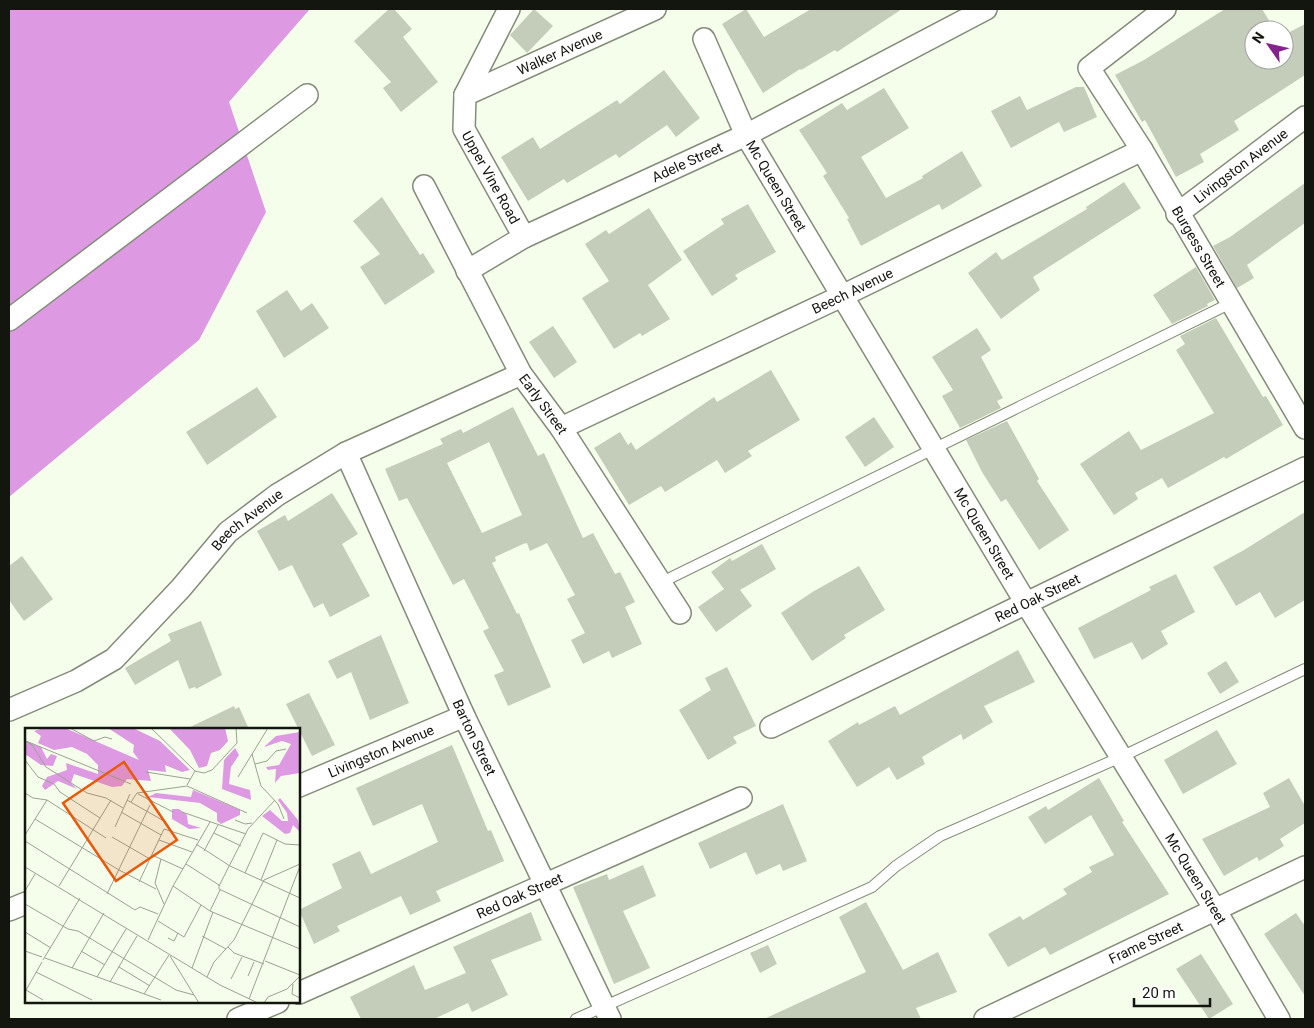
<svg xmlns="http://www.w3.org/2000/svg" width="1314" height="1028" font-family="Roboto,sans-serif">
<style>
.forest{fill:#dd99e2}
.building{fill:#c4cdb9;fill-rule:evenodd}
.lines{fill:none;stroke-linecap:round;stroke-linejoin:round}
.service-casing{stroke:#838c79;stroke-width:12}
.minor-casing{stroke:#838c79;stroke-width:24}
.service{stroke:#fff;stroke-width:10}
.minor{stroke:#fff;stroke-width:21}
.labels{text-anchor:middle;stroke-width:5;stroke-linejoin:round;paint-order:stroke}
.street-label{font-size:14px;fill:#13160f;stroke:#fff}
.inset-road{fill:none;stroke:#9ba192;stroke-width:1}
.view{fill:#e8590c;fill-opacity:0.15;stroke:#e8590c;stroke-width:2.5}
.inset-edge{fill:none;stroke:#13160f;stroke-width:2.5}
</style>
<rect width="100%" height="100%" fill="#f5feea"/>
<path class="forest" d="M9,9h301l-81,93 37,110 -67,128 -190,157z"/>
<g class="building">
<path d="M389,9h5l18,20 -9,8 35,45 -37,30 -18,-24 8,-6 -37,-41z"/>
<path d="M534,9l19,17 -26,27 -17,-18z"/>
<path d="M746,9l18,28 47,-28h91l-65,43 -2,-2 -34,20 -1,-1 -37,24 -41,-69z"/>
<path d="M1225,9h37l13,21h-21v30h30v-25l21,-11v51l-71,46 5,9 -39,24 4,8 -28,15 -31,-57 -3,2 -27,-47 29,-15z"/>
<path d="M664,70l36,48 -24,19 -9,-12 -48,33 -3,-4 -49,29 -3,-4 -36,22 -27,-44 32,-20 7,12 77,-49 3,4z"/>
<path d="M1076,87h8l13,30 -33,15 -5,-10 -48,26 -20,-37 29,-15 7,14z"/>
<path d="M884,88l25,40 -48,29 25,41 37,-20 -1,-2 40,-25 20,35 -40,24 -3,-6 -78,42 -14,-27 2,-1 -26,-42 4,-3 -28,-43 43,-27 5,7z"/>
<path d="M1124,182l17,26 -108,69 7,13 -39,29 -33,-46 28,-21 6,8 85,-51 -1,-2z"/>
<path d="M1305,183v40l-58,42 7,13 -17,10 -24,-42 17,-9z"/>
<path d="M382,197l38,58 3,-2 12,19 -50,33 -25,-38 20,-13 -27,-33z"/>
<path d="M748,204l28,48 -41,23 3,4 -26,17 -29,-45 41,-27 -3,-5z"/>
<path d="M649,208l33,52 -34,25 22,34 -28,17 -2,-3 -26,16 -32,-51 27,-17 -24,-37 21,-14 3,4z"/>
<path d="M1196,267l19,33 -8,4 1,2 -36,18 -19,-29z"/>
<path d="M287,290l14,21 11,-8 17,25 -45,30 -28,-47z"/>
<path d="M1216,318l47,79 3,-1 17,29 -57,34 -2,-2 -56,31 -6,-10 -27,15 3,6 -24,16 -34,-51 49,-33 12,19 73,-37 -38,-63 9,-6 -5,-8z"/>
<path d="M553,326l24,36 -23,16 -25,-36z"/>
<path d="M977,328l14,22 -10,7 22,41 -6,3 4,7 -41,20 -18,-32 11,-6 -21,-33z"/>
<path d="M771,370l29,50 -52,31 4,5 -27,17 -8,-13 -52,32 -4,-6 -32,19 -35,-57 26,-16 8,13 3,-3 5,8 78,-53 3,5z"/>
<path d="M257,387l20,30 -70,48 -21,-33z"/>
<path d="M513,407l25,49 6,-3 39,85 10,-5 22,41 5,-2 15,30 -10,5 17,37 -30,14 -3,-7 -26,13 -12,-24 14,-7 -18,-34 8,-4 -28,-52 -17,8 -3,-8 -4,1 -28,13 1,4 -4,2 25,51 2,-1 32,74 -43,19 -14,-31 10,-4 -21,-40 6,-3 -25,-49 -11,6 -46,-87 -8,3 -14,-32 58,-25 -3,-5 21,-10 2,4zM489,442l33,73 -40,18 -35,-70z"/>
<path d="M874,417l20,30 -29,20 -20,-30z"/>
<path d="M1007,421l32,58 -2,2 32,49 -30,20 -33,-51 -5,3 -19,-30 -16,-32z"/>
<path d="M332,493l26,41 -16,10 28,52 -40,21 -7,-14 -9,5 -22,-43 -13,6 -22,-40 28,-16 3,6z"/>
<path d="M1305,512v88l-30,18 -15,-26 -24,14 -23,-39 31,-17z"/>
<path d="M762,544l14,25 -36,21 12,16 -36,26 -18,-25 26,-18 -13,-17 19,-14 2,3z"/>
<path d="M22,556l31,43 -29,22 -15,-21v-34z"/>
<path d="M859,566l26,44 -41,25 2,3 -34,23 -31,-48 33,-22z"/>
<path d="M1176,574l19,38 -34,19 7,13 -26,16 -10,-18 -38,17 -16,-31 73,-38 -2,-3z"/>
<path d="M201,621l21,54 -26,14 -1,-2 -6,2 -11,-29 -43,25 -10,-17 46,-27 -3,-7z"/>
<path d="M381,635l28,68 -39,17 -19,-48 -14,7 -9,-18z"/>
<path d="M1018,650l17,32 -51,24 9,16 -30,18 -2,-6 -39,23 3,7 -28,16 -8,-13 -32,20 -29,-46 30,-19 1,3 36,-19 5,9z"/>
<path d="M1226,661l13,21 -19,12 -13,-21z"/>
<path d="M727,667l29,59 -23,11 4,6 -29,17 -29,-50 32,-20 -6,-12z"/>
<path d="M309,693l26,52 -23,11 -26,-52z"/>
<path d="M234,706l1,3 4,-2 10,22h-63z"/>
<path d="M1217,730l20,34 -54,30 -19,-34z"/>
<path d="M452,745l36,86 3,-1 13,31 -68,30 5,10 -31,14 -9,-19 -64,30 3,5 -26,13 -15,-34 43,-22 -10,-24 28,-13 11,23 67,-32 -16,-38 -49,22 -17,-38z"/>
<path d="M1099,778l25,43 -2,1 47,72 -119,61 -5,-8 -37,20 -20,-33 32,-18 3,4 44,-26 -4,-5 29,-17 -3,-5 25,-12 -23,-40 -46,29 -17,-27 18,-11 2,4z"/>
<path d="M1289,778l16,28v17l-25,16 4,7 -25,15 -2,-4 -33,19 -22,-37 68,-32 -7,-14z"/>
<path d="M783,804l24,57 -24,10 -3,-7 -24,11 -10,-23 -36,17 -12,-26z"/>
<path d="M643,865l13,31 -33,15 27,57 -36,16 -41,-97 34,-13 2,6z"/>
<path d="M866,902l37,68 35,-18 19,40 -41,16 5,11h-157l102,-47 -27,-55z"/>
<path d="M531,912l11,28 -51,20 17,35 -36,17 -4,-9 -34,16h-73l-11,-22 64,-32 11,25 41,-17 -13,-26z"/>
<path d="M1296,913l9,13v70l-41,-62z"/>
<path d="M768,945l9,19 -17,9 -10,-20z"/>
<path d="M1201,954l32,50 -24,15 -33,-50z"/>
</g>
<g class="lines">
<g class="service-casing">
<g id="service">
<path d="M660,583l571,-280"/>
<path d="M576,1019l296,-132 24,-21 44,-30 181,-79 184,-88"/>
</g>
</g>
<g class="minor-casing">
<g id="minor">
<path id="s1" d="M509,9l-44,86 -1,34 60,108"/>
<path id="s2" d="M1165,9l-76,59 53,82 163,278"/>
<path id="s3" d="M704,39l42,96 280,468 190,308 63,108"/>
<path id="s4" d="M465,95l190,-86"/>
<path id="s5" d="M424,186l97,188 40,54 119,185"/>
<path id="s6" d="M1177,214l128,-97"/>
<path id="s7" d="M467,271l57,-34 222,-102 240,-126"/>
<path d="M9,320l298,-225"/>
<path id="s8" d="M561,428l281,-132 300,-146"/>
<path id="s9" d="M346,453l118,263 146,303"/>
<path id="s10" d="M9,710l67,-29 38,-22 67,-71 47,-56 49,-37 69,-42 175,-79"/>
<path id="s11" d="M771,727l534,-259"/>
<path id="s12" d="M299,786l165,-70"/>
<path d="M9,910l17,-7"/>
<path id="s13" d="M299,993l442,-195"/>
<path d="M238,1019l40,-17"/>
<path id="s14" d="M985,1019l320,-152"/>
</g>
</g>
<use href="#service" class="service"/>
<use href="#minor" class="minor"/>
</g>
<g class="labels">
<g class="street-label">
<text dy="5" stroke="none"><textPath href="#s4" startOffset="104">Walker Avenue</textPath></text>
<text dy="5" stroke="none"><textPath href="#s7" startOffset="246">Adele Street</textPath></text>
<text dy="5" stroke="none"><textPath href="#s6" startOffset="80">Livingston Avenue</textPath></text>
<text dy="5" stroke="none"><textPath href="#s1" startOffset="186">Upper Vine Road</textPath></text>
<text dy="5" stroke="none"><textPath href="#s3" startOffset="164">Mc Queen Street</textPath></text>
<text dy="5" stroke="none"><textPath href="#s2" startOffset="306">Burgess Street</textPath></text>
<text dy="5" stroke="none"><textPath href="#s8" startOffset="322">Beech Avenue</textPath></text>
<text dy="5" stroke="none"><textPath href="#s5" startOffset="249">Early Street</textPath></text>
<text dy="5" stroke="none"><textPath href="#s10" startOffset="310">Beech Avenue</textPath></text>
<text dy="5" stroke="none"><textPath href="#s3" startOffset="569">Mc Queen Street</textPath></text>
<text dy="5" stroke="none"><textPath href="#s11" startOffset="296">Red Oak Street</textPath></text>
<text dy="5" stroke="none"><textPath href="#s9" startOffset="312">Barton Street</textPath></text>
<text dy="5" stroke="none"><textPath href="#s12" startOffset="89">Livingston Avenue</textPath></text>
<text dy="5" stroke="none"><textPath href="#s3" startOffset="974">Mc Queen Street</textPath></text>
<text dy="5" stroke="none"><textPath href="#s13" startOffset="241">Red Oak Street</textPath></text>
<text dy="5" stroke="none"><textPath href="#s14" startOffset="178">Frame Street</textPath></text>
</g>
</g>
<g transform="translate(25 728)">
<rect width="275" height="275" fill="#f5feea"/>
<path d="M19,0h21l74,32 -6,-8 1,-7 -26,-17h25l27,13 30,29 -8,2 -17,-7 1,7 -18,-2 3,11 -24,-2 -5,7 -10,1 -38,-13 -3,9 6,6 -19,-8 -13,9 -3,-4 5,-9 20,-7 -1,-7 32,11v-9l-11,-11 -15,-7 -18,3 -16,-7 3,-7 -7,-5zM144,0h56l3,13 -8,9 -9,3 -4,13 -8,2 -9,-18zM275,4v41l-19,3 -6,7 1,-14 -8,1 -2,-3 13,-2 12,-21 -9,-3 -18,6 12,-11zM0,13l16,6 6,12 4,-5 6,2 -4,10 -12,-1 -16,-11zM210,20l4,7 -8,12 -2,17 21,6 1,10 -29,-11 2,-29zM168,62l47,20v5l-19,9 -4,-3v-8l-17,-10 -52,-6 8,-4 35,4zM255,70l18,22 2,12 -7,-7 -3,8 -5,1 -23,-18 8,-6 12,11h6l-1,-8 -9,-13zM147,81h7l8,6 1,9 13,4 -12,1 -17,-10z" fill="#dd99e2"/>
<path class="inset-road" d="M45,0l24,13 11,-4 7,2M126,0l44,43 9,2 8,-3 25,-27 -1,-15M0,13l7,4 14,22 41,26 19,5 17,10M1,13l105,43M227,26l9,32 17,18 6,15M0,32l13,17 16,7 6,8 40,26M230,36l12,-3 9,-10 10,-2M121,44l44,7M213,49l30,-49M162,57l8,-14M0,65l8,5 14,2 59,38M113,66l35,18M102,72l37,21M106,74l6,-9 50,-7 60,27M96,84l40,23M157,84l64,22M10,91l84,51 37,19M210,92l10,4 7,-1M90,99l15,-33M189,105l27,13M0,107l22,-35M87,109l38,22M134,112l33,12M0,113l110,69 5,-3 18,7M171,116l34,22 70,32M179,123l14,-26M127,127l31,14M136,131l-6,24 9,21M161,136l33,21v4l81,38M0,139l195,118 38,18M220,145l18,-40 22,11 15,1M236,152l16,-40M114,154l25,-53 34,11M34,158l52,-86M148,158l37,25 90,38M194,158l29,-57 27,-29M0,163l10,-17M82,166l43,-89M0,176l43,25 10,2 98,59 18,5M185,183l10,-21M133,193l26,16 17,-32M0,204l26,16M177,208l24,13M143,210l6,3 4,-8M123,212l25,-54 37,-64M203,219l6,6 30,11M0,223l17,6M56,223l24,14M145,228l29,47M20,230l116,42M18,232l37,-62M240,233l35,14M94,239l31,19M47,240l32,-55M167,240l21,-56M11,244l56,28M223,248l6,-14M72,249l29,-48M182,249l7,-15 20,-22 30,-60 36,-16M206,251l11,-22M85,254l27,-46M268,256l-1,10 8,4M1,262l17,10M0,264l17,-30M119,266l25,-39M224,271l51,-133M7,275h16M239,275l4,-6 19,-8 13,-13"/>
<path class="view" d="M99,34l53,78 -61,41 -53,-78z"/>
<rect width="275" height="275" class="inset-edge"/>
</g>
<rect width="1314" height="1028" fill="none" stroke="#13160f" stroke-width="20"/>
<g transform="translate(1269 45) rotate(304)"><circle r="24" fill="#ffffff" stroke="#a1a29f"/>
<path d="M0-4L9 19L0 12L-9 19Z" fill="#84238d"/>
<text y="-8" font-size="14" font-weight="bold" text-anchor="middle" fill="#13160f">N</text>
</g>
<path d="M1134 998v8h76v-8" fill="none" stroke="#13160f" stroke-width="2.5"/>
<text x="1142" y="998" font-size="15" fill="#13160f" stroke="#ffffff" stroke-width="4" paint-order="stroke">20 m</text>
</svg>
